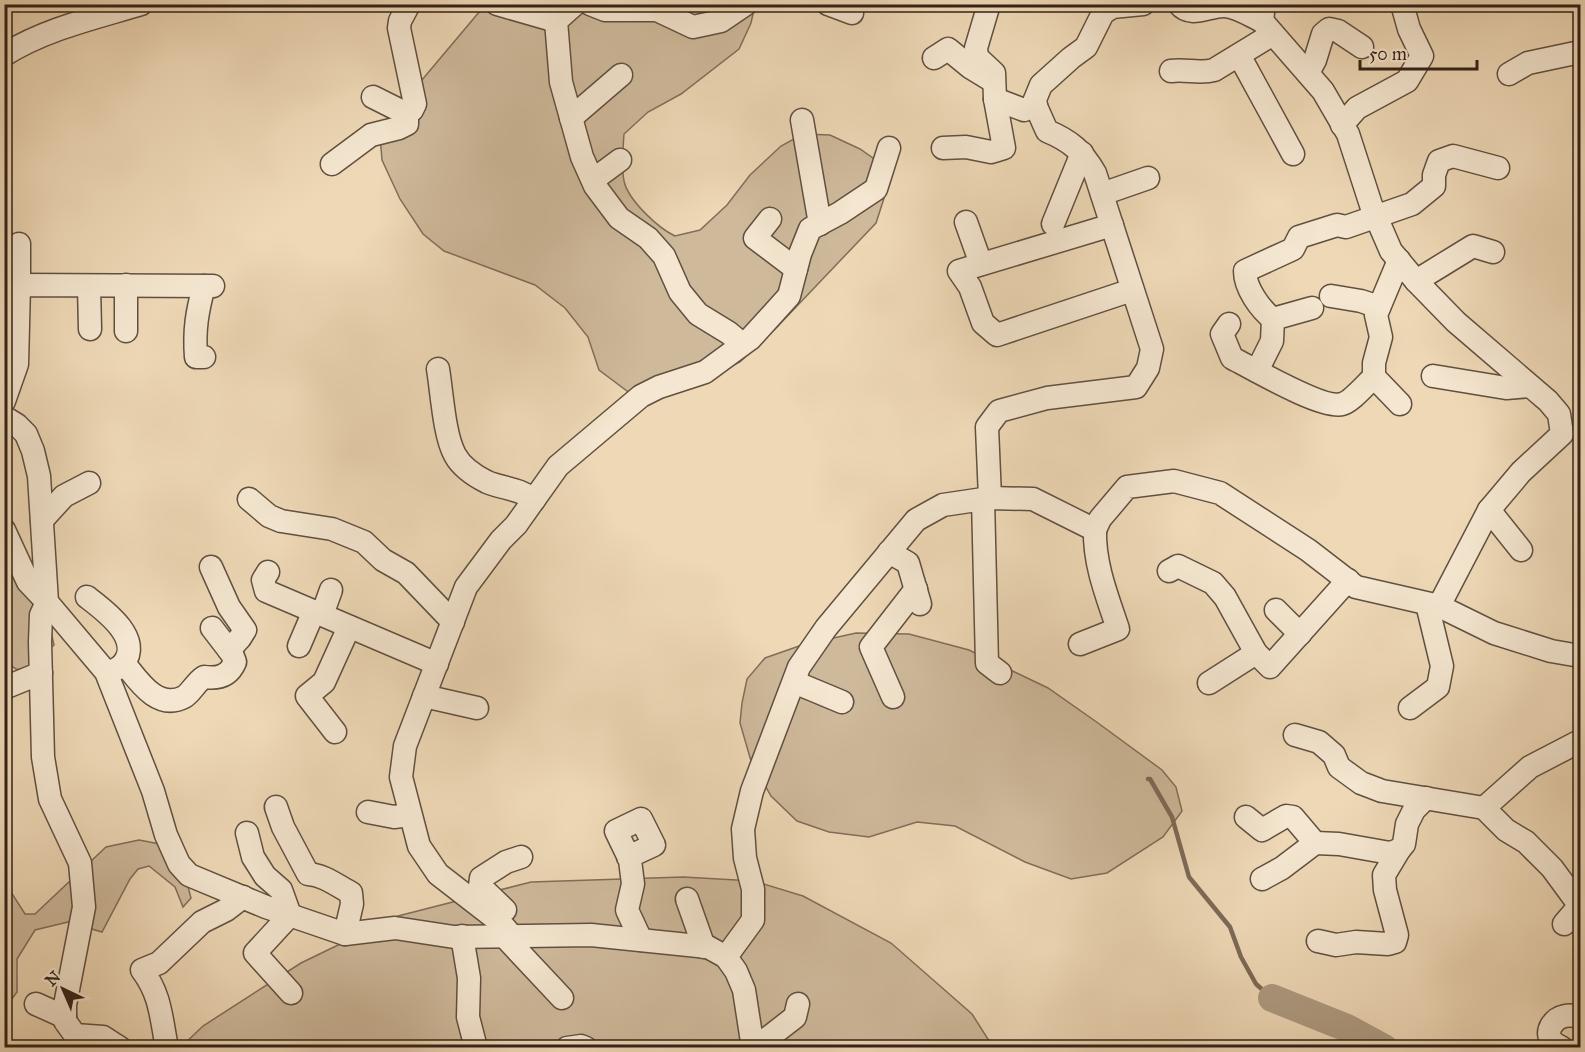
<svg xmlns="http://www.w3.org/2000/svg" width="1585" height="1052" font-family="'IM FELL Great Primer',serif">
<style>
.green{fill:#ceb99b;stroke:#806e5a;stroke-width:1.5}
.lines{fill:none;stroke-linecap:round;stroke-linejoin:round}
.stream{stroke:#7c6a57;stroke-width:4.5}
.river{stroke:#ae9a81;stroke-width:28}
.minor-casing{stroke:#615040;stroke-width:25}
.minor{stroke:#f4e6d0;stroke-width:22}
</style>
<rect width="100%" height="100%" fill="#eed8b6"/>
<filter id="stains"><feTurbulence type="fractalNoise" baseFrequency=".00333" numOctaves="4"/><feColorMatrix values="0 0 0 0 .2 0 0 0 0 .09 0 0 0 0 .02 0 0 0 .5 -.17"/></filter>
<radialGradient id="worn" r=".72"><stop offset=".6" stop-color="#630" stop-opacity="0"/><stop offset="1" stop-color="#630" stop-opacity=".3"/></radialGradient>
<g class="green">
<path d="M485,5h270l-4,18 -12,26 -58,45 -33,18 -24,22c-1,15 -3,32 0,47 4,19 34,47 51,55l25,-6 27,-25 23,-30 31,-29 22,-12 27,1 30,14 20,14 8,23 -12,37 -99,104 -37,35 -42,21 -67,11 -32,-24 -11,-33 -23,-29 -30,-23 -91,-34 -21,-17 -23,-35 -18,-39 -2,-24 10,-18z"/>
<path d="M5,558l42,55 7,32 -27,25 -11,-1 -11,-8z"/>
<path d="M856,633l53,1 60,16 79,38 50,35 64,47 14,17 6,24 -19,26 -56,36 -36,6 -46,-17 -70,-36 -38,-4 -48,15 -40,-5 -32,-11 -26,-25 -20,-35 -11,-38 2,-20 5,-24 18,-21 37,-13z"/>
<path d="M139,840l21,4 26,35 5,19 -8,9 -8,-20 -26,-21 -11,3 -8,10 -28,53 -34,-10 -33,8 -18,29v33l-12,16 -1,-127 21,33h10l71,-67z"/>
<path d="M683,877l71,4 49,15 88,47 81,71 21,33 -813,1 23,-22 98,-63 97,-47 133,-34z"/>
</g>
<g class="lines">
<path class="stream" d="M1148,779h2l22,38 17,60 41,50 11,30 15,27 16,14"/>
<path class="river" d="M1272,998l75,30 37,20"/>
<g class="minor-casing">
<g id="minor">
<path d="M497,4l59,17"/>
<path d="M575,4l-19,17 5,61 21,75 13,29 24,32 29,20 16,18 16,36 18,22 31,19 13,11"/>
<path d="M590,4l15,6h52l36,17 28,-6 25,-17"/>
<path d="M828,4l24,9"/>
<path d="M989,4l-13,44 1,9 17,16 1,26"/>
<path d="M1179,4c12,15 31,1 46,2 13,1 26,10 37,15"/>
<path d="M1264,4l-2,17 61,70 25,43 23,71 20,46 25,30 40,41 92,79 11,13 3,20 -41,38 -32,38 -50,96"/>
<path d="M4,55c41,-26 91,-37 137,-51"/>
<path d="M1239,55l54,99"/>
<path d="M934,58l14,-9 22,18 18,11"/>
<path d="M1171,71c15,-2 29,3 43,-1l59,-36"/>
<path d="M1308,73l7,-13 8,-26 6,-5 9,2 24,16"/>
<path d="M1509,74l19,-11 52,-11"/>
<path d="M373,97l34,17 5,-4 3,-6 -16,-76 1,-7 9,-17"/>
<path d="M571,118l50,-43"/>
<path d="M802,120l18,104"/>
<path d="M1342,125l15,-17 50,-27 15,-25 -13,-27 -7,-25"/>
<path d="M943,148l23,-1 25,5 13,-4 -9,-49 29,11 12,-5"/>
<path d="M332,164l39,-29 28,-7 8,-4v-10"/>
<path d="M593,180l27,-20"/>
<path d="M1102,194l46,-16"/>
<path d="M770,219l-15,19 41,31"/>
<path d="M966,222l15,42"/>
<path d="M1053,224l29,-71"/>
<path d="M1112,225l-153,46 11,16 13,36 14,12 135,-45"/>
<path d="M1399,260l-23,55 5,22 -7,26v14l26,27"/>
<path d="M1416,281l57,-35 20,6"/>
<path d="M19,285v-41"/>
<path d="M126,285v46"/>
<path d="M89,286l1,43"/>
<path d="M1331,296l30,5 18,6"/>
<path d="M1273,319c-13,-10 -28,-31 -28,-48l48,-22 6,-12 38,-12 9,2 66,-23 22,-18v-11l5,-14 14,-5 45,12"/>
<path d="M1229,324l-7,10 10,24c20,10 91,52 110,46 9,-2 24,-20 32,-27"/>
<path d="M204,357h-8c-2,-27 1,-45 8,-71"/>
<path d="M438,369c4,24 6,66 17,86 7,13 20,21 32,27 17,7 32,6 47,18"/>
<path d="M1257,371l15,-30 1,-22 39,-11"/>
<path d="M1433,376l73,12 24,-2"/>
<path d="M4,401l13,-37 2,-79 194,1"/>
<path d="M4,417l13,8 9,9 7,17 6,25 8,126 59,70 47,119 13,44 13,29 10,11 77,32 79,27 50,-6 59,9 137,-2 117,12 18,10 10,14 8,19 9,58"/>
<path d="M990,498l-3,-71 12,-16 48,-13 89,-11 12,-19 4,-19 -57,-176c-13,-22 -24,-32 -48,-42l-13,-29 7,-17 30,-27 15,-11 17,-34 9,-6 31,-3"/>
<path d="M249,499l20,17 12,5 51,8 32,13 19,18 23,13 47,49"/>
<path d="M983,499l4,164 13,10"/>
<path d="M1489,510l32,40"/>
<path d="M42,520l22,-24 25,-13"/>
<path d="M4,530l24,52 19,20 -6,13 -1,27 3,115 7,42 30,64 4,44 -19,98v16l10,14 28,2 17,11"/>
<path d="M889,552l19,11 12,41"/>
<path d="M211,567l18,40 16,23 -5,8 -11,12"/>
<path d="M1169,571l9,-5 35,17 12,14 31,56 14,14 78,-87"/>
<path d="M268,572l-5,8 3,11 171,73"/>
<path d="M87,597c17,13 57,42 36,67 -3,3 -8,6 -12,8"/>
<path d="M1276,610l24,24"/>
<path d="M322,615l9,-25"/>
<path d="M1080,644l38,-15c-11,-33 -24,-65 -23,-99"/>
<path d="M299,646l15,-35"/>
<path d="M124,663c14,17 33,48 60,34 7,-4 12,-15 20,-20 14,2 25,-1 31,-15l-3,-8 -20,-26"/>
<path d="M794,682l48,20"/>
<path d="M1209,683l47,-30"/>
<path d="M4,688l37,-15"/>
<path d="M424,696l53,12"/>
<path d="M893,697l-22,-50 45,-58"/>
<path d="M1410,708l28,-21 4,-21 -15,-62"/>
<path d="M335,732l-28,-36 17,-14 25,-55"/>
<path d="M1295,735l24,7 15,13 5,12 22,16 21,8 102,17 22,22 20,12 26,26 25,34 -1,8 -12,14"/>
<path d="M276,807l7,20 25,47c16,1 28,11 43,19l1,11 -7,30"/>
<path d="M1484,808l46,-41 50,-26"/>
<path d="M368,812l26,5 16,-2"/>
<path d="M1246,817l16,13 24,-14 7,1 22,26"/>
<path d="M247,833l6,24 12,19 16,14 9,25 -35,38 36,40"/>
<path d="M628,857l26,-12 -13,-26 -25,12 14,29 3,24 -6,26 14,30"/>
<path d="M1262,879l20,-11 33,-25 24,1 51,9 9,-3 5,-6 3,-20 7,-14 12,-12"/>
<path d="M687,899l17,48"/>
<path d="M505,910l-25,-24 1,-8 25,-16 15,-5"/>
<path d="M503,935l59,63"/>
<path d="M511,935l-11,-13 -62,-48 -19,-28 -18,-69 4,-31 61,-159 35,-47 15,-15 42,-59 83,-70 18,-9 46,-15 45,-33 39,-43 11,-42 10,-25 30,-16 36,-24 13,-41"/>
<path d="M462,936l7,42 -1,39 8,31"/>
<path d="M1318,941l18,4 20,-3 32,2 7,-2 2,-7 -12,-45 -1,-15 15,-25"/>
<path d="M726,957l27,-37v-31l-8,-31 -2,-29 9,-38 47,-124 27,-39 90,-108 27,-15 47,-7 43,1 62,31 5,-11 27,-32 47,-6 46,12 88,57 48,37 83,19 55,27 57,18 29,5"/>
<path d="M36,1004l29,13"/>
<path d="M167,1048c-6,-30 -6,-53 -25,-78l17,-7 43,-41 24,-12 17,-13"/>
<path d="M567,1048l14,-2 5,2"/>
<path d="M755,1048l40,-31 3,-13"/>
<path d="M1562,1048c-3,-2 -6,-3 -9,-6 -10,-10 1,-24 12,-26 5,-1 11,0 15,1"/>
</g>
</g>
<use href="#minor" class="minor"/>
</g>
<rect width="1585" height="1052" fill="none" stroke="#eed8b6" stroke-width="24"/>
<rect x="6" y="6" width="1573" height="1040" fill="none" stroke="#322219" stroke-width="3"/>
<rect x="12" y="12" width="1561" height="1028" fill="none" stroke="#322219" stroke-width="1.5"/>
<g transform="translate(63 989) rotate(316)" stroke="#f4e6d0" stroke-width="4.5" paint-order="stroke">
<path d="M0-4.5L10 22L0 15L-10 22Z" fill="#322219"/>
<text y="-9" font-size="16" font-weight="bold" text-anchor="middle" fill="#322219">N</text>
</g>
<path d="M1360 60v9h117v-9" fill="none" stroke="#322219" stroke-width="3"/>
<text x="1369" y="60" font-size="18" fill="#322219" stroke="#f4e6d0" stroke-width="4.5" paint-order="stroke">50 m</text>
<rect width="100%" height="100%" filter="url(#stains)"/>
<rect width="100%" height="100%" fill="url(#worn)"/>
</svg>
